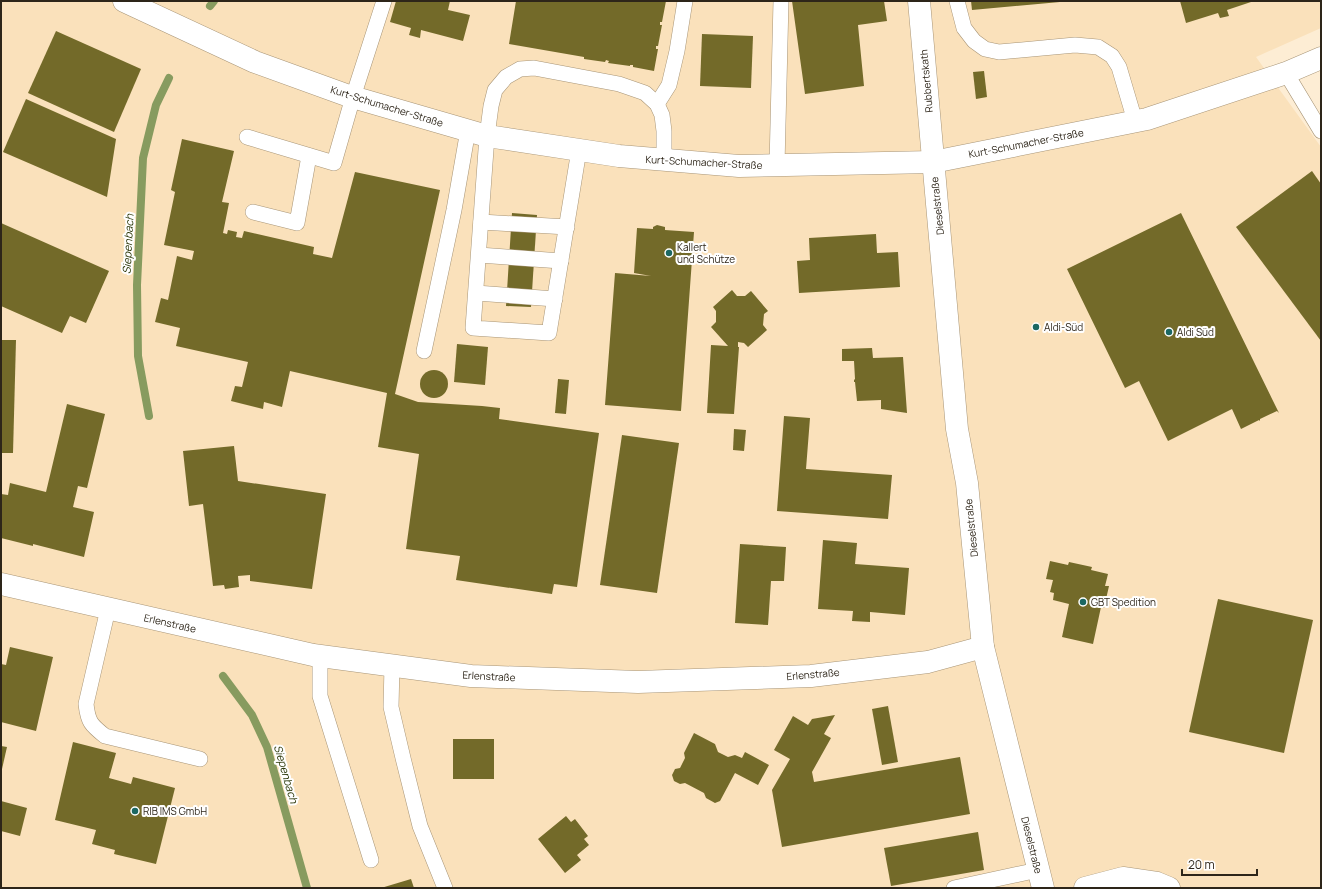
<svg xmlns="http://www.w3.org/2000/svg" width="1322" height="889" font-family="Manrope,sans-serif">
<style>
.built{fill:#fae1bb}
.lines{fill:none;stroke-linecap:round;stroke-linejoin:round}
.stream{stroke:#879b5f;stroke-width:8}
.building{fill:#736a29}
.lane-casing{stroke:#a89577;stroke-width:16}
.street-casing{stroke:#a89577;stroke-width:23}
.lane{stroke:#fff;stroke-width:15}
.street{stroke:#fff;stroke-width:22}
.poi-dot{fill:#1b6762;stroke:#fff;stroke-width:1.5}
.labels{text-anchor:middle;stroke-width:4;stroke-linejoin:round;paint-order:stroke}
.street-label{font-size:10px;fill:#2d2519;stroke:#fff}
.poi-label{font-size:10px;fill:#2d2519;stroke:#fff;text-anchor:start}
.water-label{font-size:11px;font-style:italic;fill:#2f3b0d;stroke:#fff}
</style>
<rect width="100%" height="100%" fill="#fdedd4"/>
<path class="built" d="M1,1h1320v27l-65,29 65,90v741h-1320z"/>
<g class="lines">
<g class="stream">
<path d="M210,6l4,-5"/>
<path d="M149,416l-11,-60 -1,-71 6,-127 13,-53 13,-27"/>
<path d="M223,676l29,39 15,32 40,141"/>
</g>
</g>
<g class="building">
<path d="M396,1h54l-2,9 22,5 -7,26 -42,-11 -1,8 -11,-3 2,-7 -21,-6z"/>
<path d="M516,1h150l-4,21h-2v3h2l-4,21h-2v3h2l-4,22 -21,-4v-2h-3v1l-22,-3 1,-2 -3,-1 -1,2 -21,-3v-2l-75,-13z"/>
<path d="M792,1h92l3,20 -29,4 6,61 -59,8z"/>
<path d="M971,1h89v1l-88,8z"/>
<path d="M1180,1h74l-27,9 2,6 -9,2 -2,-5 -32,10z"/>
<path d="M56,31l85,38 -27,63 -86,-39z"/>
<path d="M702,34l51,2 -2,52 -51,-2z"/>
<path d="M984,71l3,26 -11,2 -3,-27z"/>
<path d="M26,99l90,40 -9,58 -104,-45z"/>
<path d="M182,139l52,12 -12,51 7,1 -6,30 4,1 1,-4 9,2 -1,5 6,1 2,-7 70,16 -1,7 19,4 23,-86 85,18 -45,204 23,8 64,4 18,2 -1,11 100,14 -22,154 -23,-3 -2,10 -96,-14 4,-24 -54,-7 13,-95 -41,-7 9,-54 -97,-22 -8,36 -18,-5 -1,7 -32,-8 4,-15 7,1 6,-25 -72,-16 4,-18 -25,-6 6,-24 7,2 9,-44 15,4 2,-9 -30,-6 11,-53 -4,-2z"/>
<path d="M1312,171l9,13v157l-85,-114z"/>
<path d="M512,213l25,2 -6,92 -25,-1z"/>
<path d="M1181,213l98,200 -2,-2 -17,8v2l-1,-1 -18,9 -9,-20 -64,32 -29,-60 -14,7 -58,-119z"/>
<path d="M1,223l108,48 -23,52 -16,-7 -8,17 -61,-27z"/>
<path d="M657,225l8,2v3l29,2 -13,179 -76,-6 10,-132 36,3 -17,-3 3,-45 16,1v-2z"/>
<path d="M876,234l1,19 21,-1 2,35 -101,6 -2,-32 13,-1 -1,-22z"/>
<path d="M732,290l5,6h8l6,-5 17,20 -4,3 -1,11 4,5 -19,17 -4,-4 -6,-1v5h1l-5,67 -27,-1 4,-68 17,1 -17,-19 5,-5v-11l-3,-4z"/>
<path d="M1,340h15l-3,113h-12z"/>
<path d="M457,344l31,3 -3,38 -31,-3z"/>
<path d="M872,348l1,10 30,-1 4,56 -26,-4v-9l-24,1 -2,-19h-1v-2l1,-1 -1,-18h-12v-12z"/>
<circle cx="434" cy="384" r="14"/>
<path d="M558,379l11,1 -3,34 -11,-1z"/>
<path d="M67,404l38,10 -18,74 -9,-2 -5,21 21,5 -10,45 -51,-13v2l-32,-8v-44l7,1 2,-12 36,9z"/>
<path d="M784,416l26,2 -4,51 86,6 -4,44 -111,-8z"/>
<path d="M734,429l12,1 -2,21 -11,-1z"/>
<path d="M622,435l57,8 -22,150 -57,-8z"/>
<path d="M234,446l4,35 88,13 -14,95 -62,-8v-6l-12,1 1,11 -14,2 -1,-4 -11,1 -10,-82 -14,2 -6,-55z"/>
<path d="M823,540l34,3 -2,21 54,4 -4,47 -35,-3v10l-18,-1 1,-10 -35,-2z"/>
<path d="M740,544l46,3 -2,34h-13l-3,44 -33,-2z"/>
<path d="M1050,561l18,4 1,-3 23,5 -1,3 17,4 -3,12h4l-5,22 -3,-1 -8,37 -31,-7 7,-33 -16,-4 1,-7 -4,-1 3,-12 -7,-1z"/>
<path d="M1218,599l95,21 -29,133 -95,-21z"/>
<path d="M10,647l43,10 -17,74 -35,-9v-58l5,1z"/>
<path d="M888,706l10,56 -16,3 -10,-56z"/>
<path d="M835,715l-11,19 7,4 -19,34 2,10 146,-25 10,57 -188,33 -10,-57 18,-31 -16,-9 19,-34 15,9 4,-6z"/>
<path d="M694,733l21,11 3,8 10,5 7,-2 7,3 3,-6 24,13 -11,20 -23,-12 -15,28 -5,2 -9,-5 -2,-5 -19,-10 -5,1 -6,-3 -2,-6 3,-6 5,-1 5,-10 -1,-5z"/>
<rect x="453" y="739" width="41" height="40"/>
<path d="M73,742l43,11 -7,25 22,6 2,-7 42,11 -19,76 -42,-10 1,-4 -23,-6 4,-14 -41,-10z"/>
<path d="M1,746l6,1 -5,22h-1z"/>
<path d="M1,801l26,7 -7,28 -19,-5z"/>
<path d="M566,816l5,6 4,-3 13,17 -4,3 5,6 -12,10 4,5 -16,13 -27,-34z"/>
<path d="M978,832l6,38 -93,16 -7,-38z"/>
<path d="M411,879l3,9h-33z"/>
</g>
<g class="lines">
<g class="lane-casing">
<g id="lane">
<path d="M957,1l7,27 10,13 11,8 14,3 76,-7 23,2 14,9 7,11 16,54"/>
<path d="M1286,73l35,58"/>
<path d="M657,104l12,-19 8,-34 8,-50"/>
<path d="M247,137l87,26 19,-66 31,-96"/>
<path d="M579,150l-30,183 -76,-5 14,-192 4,-30 4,-16 11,-13 14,-8 14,-1 85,16 26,9 12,11 5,11 2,16v29"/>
<path d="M777,165l4,-164"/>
<path d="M253,212l44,11 12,-67"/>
<path d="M481,222l86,5"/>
<path d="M479,255l82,6"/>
<path d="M476,293l79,6"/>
<path d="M424,351l30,-141 14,-80"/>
<path d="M108,609l-22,95c2,18 5,21 19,32l95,23"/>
<path d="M320,656v40l51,164"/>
<path d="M392,666l-1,41 12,51 17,68 25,62"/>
<path d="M954,888l84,-18"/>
</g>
</g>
<g class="street-casing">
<g id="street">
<path d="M124,1l131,61 94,34 138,40 132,20 120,10 194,-4 214,-43 139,-46 35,-15"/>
<path d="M919,1l38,428 10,54 16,164 60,241"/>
<path d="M1,584l312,71 158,21 167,6 173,-6 117,-14 55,-15"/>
<path d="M1085,888l38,-10 34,5 12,5"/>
</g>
</g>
<use href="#lane" class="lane"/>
<use href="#street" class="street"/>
</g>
<g class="poi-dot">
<circle cx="669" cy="253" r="4"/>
<circle cx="1036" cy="327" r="4"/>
<circle cx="1169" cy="332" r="4"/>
<circle cx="1083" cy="602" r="4"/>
<circle cx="135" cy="811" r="4"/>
</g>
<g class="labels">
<g class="street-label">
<text transform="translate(926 81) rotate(-95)" y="4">Rubbertskath</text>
<text transform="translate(387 106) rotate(17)" y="4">Kurt-Schumacher-Straße</text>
<text transform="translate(1026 143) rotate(-11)" y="4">Kurt-Schumacher-Straße</text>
<text transform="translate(704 162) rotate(3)" y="4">Kurt-Schumacher-Straße</text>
<text transform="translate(937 206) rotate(-96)" y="4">Dieselstraße</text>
<text transform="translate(971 528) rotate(-96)" y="4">Dieselstraße</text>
<text transform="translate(170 623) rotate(13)" y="4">Erlenstraße</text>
<text transform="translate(813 674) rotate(-5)" y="4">Erlenstraße</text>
<text transform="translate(489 676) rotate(3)" y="4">Erlenstraße</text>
<text transform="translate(1032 845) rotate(76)" y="4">Dieselstraße</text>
</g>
<g class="poi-label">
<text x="677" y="251">Kallert<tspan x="677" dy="12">und Schütze</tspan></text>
<text x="1044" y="331">Aldi-Süd</text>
<text x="1177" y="336">Aldi Süd</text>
<text x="1091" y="606">GBT Spedition</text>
<text x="143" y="815">RIB IMS GmbH</text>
</g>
<g class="water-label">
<text transform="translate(128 244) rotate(-87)" y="4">Siepenbach</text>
<text transform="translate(286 774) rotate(74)" y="4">Siepenbach</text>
</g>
</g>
<rect width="1322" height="889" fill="none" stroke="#2d2519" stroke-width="4"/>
<path d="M1182 869v6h75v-6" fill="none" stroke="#2d2519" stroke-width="2"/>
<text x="1188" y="869" font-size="12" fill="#2d2519" stroke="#ffffff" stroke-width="3" paint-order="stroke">20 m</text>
</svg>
